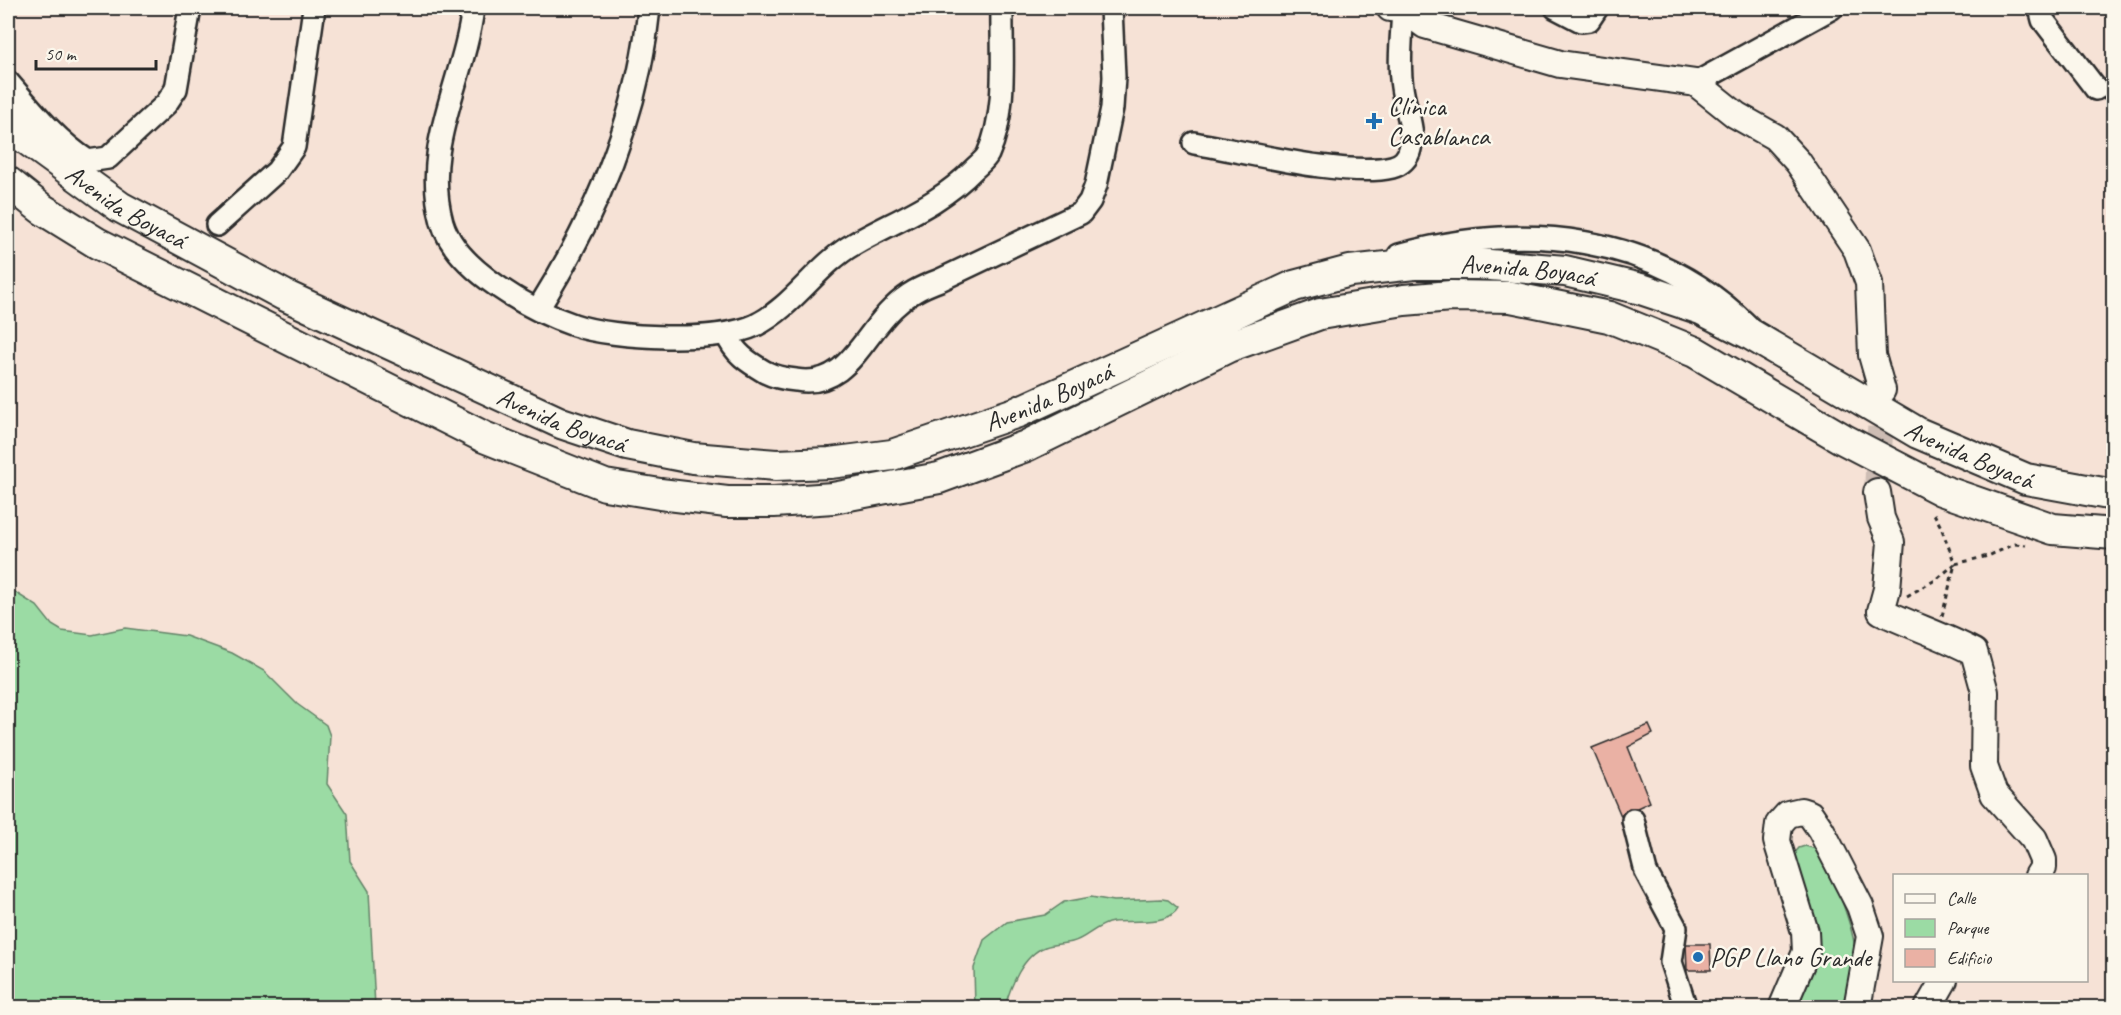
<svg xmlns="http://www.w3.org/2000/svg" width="2121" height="1015" font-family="Caveat,sans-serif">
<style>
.green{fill:#9bdba4;stroke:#638368;stroke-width:1.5}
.building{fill:#eab1a4;stroke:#2b2b2b;stroke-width:1.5}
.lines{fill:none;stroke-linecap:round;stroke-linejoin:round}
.major-tunnel{stroke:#cdbdb4;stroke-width:26;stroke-dasharray:26 13;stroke-linecap:butt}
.minor-casing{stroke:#2b2b2b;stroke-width:26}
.major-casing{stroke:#2b2b2b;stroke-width:30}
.highway-casing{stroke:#2b2b2b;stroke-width:34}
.path{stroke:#2b2b2b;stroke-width:3;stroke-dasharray:4.5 4.5;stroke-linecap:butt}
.minor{stroke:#fbf7ec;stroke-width:21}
.major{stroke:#fbf7ec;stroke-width:26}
.highway{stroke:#fbf7ec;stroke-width:30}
.poi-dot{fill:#1f6fb2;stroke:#fbf7ec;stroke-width:2}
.labels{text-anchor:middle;stroke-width:5;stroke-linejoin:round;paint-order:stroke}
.poi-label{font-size:26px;fill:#2b2b2b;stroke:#fbf7ec;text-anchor:start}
.street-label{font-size:26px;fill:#2b2b2b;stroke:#fbf7ec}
</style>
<rect width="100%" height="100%" fill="#f6e2d6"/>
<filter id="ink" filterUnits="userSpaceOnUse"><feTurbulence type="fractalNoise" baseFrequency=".0167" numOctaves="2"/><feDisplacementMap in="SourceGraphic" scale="12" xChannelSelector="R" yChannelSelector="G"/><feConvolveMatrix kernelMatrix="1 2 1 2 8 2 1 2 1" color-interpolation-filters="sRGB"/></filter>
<g filter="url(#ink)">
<g class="green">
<path d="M8,588l29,18 15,19 10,6 30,4 33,-7 61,8 46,17 32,18 33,33 29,21 4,11 -3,48 20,30 3,47 19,30 6,116h-367z"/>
<path d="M1805,846c5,1 9,2 13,5 13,14 37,82 37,101 0,18 -8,38 -11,55h-49l-2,-152 6,-7z"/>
<path d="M1091,897l23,4 48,-2 6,1 10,8c-9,18 -48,12 -65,14 -16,2 -27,17 -41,20 -9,2 -19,2 -27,5 -22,8 -35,40 -40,60h-30l-1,-39 10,-28 23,-18 38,-7 19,-13z"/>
</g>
<g class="building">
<path d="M1649,725l4,9 -25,13 22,55 -13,6h-8l-8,8 -29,-68z"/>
<path d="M1686,944h24l1,26h-24z"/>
</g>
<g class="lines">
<path class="major-tunnel" d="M1877,492l5,-99"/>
<g class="minor-casing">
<g id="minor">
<path d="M473,8c-9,74 -52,138 -31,214 14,48 88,88 132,103 41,14 143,18 182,0 38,-19 61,-60 98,-81 44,-25 84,-38 120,-75 5,-5 11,-9 14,-15 20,-44 13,-100 14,-146"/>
<path d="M1556,8l25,13 8,-1 8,-12"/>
<path d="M2040,8l3,12 53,69"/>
<path d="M8,82c24,28 49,59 80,79l20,-3 58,-54 10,-15 14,-81"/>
<path d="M1696,83l136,-75"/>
<path d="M1194,143c48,8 153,35 198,24 9,-2 16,-9 18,-18 6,-19 -6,-43 -8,-62 -4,-25 0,-53 1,-78l3,-1"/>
<path d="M217,225l60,-54 17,-24 20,-139"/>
<path d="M1399,255c124,-34 255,-23 350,72"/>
<path d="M538,309c57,-91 101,-194 111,-301"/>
<path d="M727,335c7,18 21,27 38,37 10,5 20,7 31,8 50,9 66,-43 97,-72 14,-14 28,-21 47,-28l141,-67 9,-12 6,-16 16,-77 2,-31 -3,-69"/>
<path d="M1633,820l13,52 30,56 -5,34 15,46"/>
</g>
</g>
<g class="major-casing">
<g id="major">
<path d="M1390,8l13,1 22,16 135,39 136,19 40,32 39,22 23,25 59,88 12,33 3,72 10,35"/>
<path d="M1877,492l4,26 10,24 -4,47 -6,22c31,15 63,25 93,41l11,40 -1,74 10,28 40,45 9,21v8l-5,8"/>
<path d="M1782,1008l24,-56 -1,-20 -28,-91 2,-17 9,-10 13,-3 9,3 11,16 39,76 10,30 -13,72"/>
<path d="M1928,1008l16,-28"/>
</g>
</g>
<g class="highway-casing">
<g id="highway">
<path id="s1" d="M8,119l17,19 95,69 164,88 277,128 66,22 66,13 83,7 54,-2 62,-8 126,-43 276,-126 56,-15 64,-7h64l87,7 76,18 60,20 49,25 168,99 108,46 88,16"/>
<path d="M8,182l34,27 55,34 387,194 121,48 55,9 67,8h47l59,-4 106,-20 87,-32 202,-99 92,-33 84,-14 47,-4 60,1 98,20 86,35 148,87 98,51 112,39 61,5"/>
</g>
</g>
<g class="path">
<path d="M2106,558l8,1"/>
<path d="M1907,596l30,-17 18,-15 -14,-37 -9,-17"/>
<path d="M1942,616l13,-52 33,-8 27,-12 11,1"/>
</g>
<use href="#minor" class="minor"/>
<use href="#major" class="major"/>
<use href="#highway" class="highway"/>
</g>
</g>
<g class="poi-dot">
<path d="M1371 112h6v6h6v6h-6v6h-6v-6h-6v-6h6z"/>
<circle cx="1698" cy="957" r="6"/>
</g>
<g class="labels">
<g class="poi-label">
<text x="1388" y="115">Clínica<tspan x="1388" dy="30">Casablanca</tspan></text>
<text x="1710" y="966">PGP Llano Grande</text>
</g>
<g class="street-label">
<text dy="9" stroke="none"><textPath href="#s1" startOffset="148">Avenida Boyacá</textPath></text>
<text dy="9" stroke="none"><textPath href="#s1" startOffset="1644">Avenida Boyacá</textPath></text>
<text dy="9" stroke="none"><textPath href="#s1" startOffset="1138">Avenida Boyacá</textPath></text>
<text dy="9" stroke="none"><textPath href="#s1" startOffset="634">Avenida Boyacá</textPath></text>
<text dy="9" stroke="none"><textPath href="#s1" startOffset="2128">Avenida Boyacá</textPath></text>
</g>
</g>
<rect width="2121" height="1015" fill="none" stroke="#fbf7ec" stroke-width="30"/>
<rect x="15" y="15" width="2091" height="985" fill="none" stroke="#2b2b2b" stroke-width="2" filter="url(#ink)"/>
<rect x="1893" y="874" width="195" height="108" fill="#fbf7ec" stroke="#a8a59f" stroke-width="1.5"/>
<rect x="1905" y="894" width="30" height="9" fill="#fbf7ec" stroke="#a8a59f" stroke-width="1.5"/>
<text x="1947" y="904" font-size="18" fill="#2b2b2b">Calle</text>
<rect x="1905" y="919" width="30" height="18" fill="#9bdba4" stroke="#a8a59f" stroke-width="1.5"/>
<text x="1947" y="934" font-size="18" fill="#2b2b2b">Parque</text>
<rect x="1905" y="949" width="30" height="18" fill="#eab1a4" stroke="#a8a59f" stroke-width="1.5"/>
<text x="1947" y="964" font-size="18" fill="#2b2b2b">Edificio</text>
<path d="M36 60v9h120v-9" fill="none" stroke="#2b2b2b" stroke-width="3"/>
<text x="45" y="60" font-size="18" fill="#2b2b2b" stroke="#fbf7ec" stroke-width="4.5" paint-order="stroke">50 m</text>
</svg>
